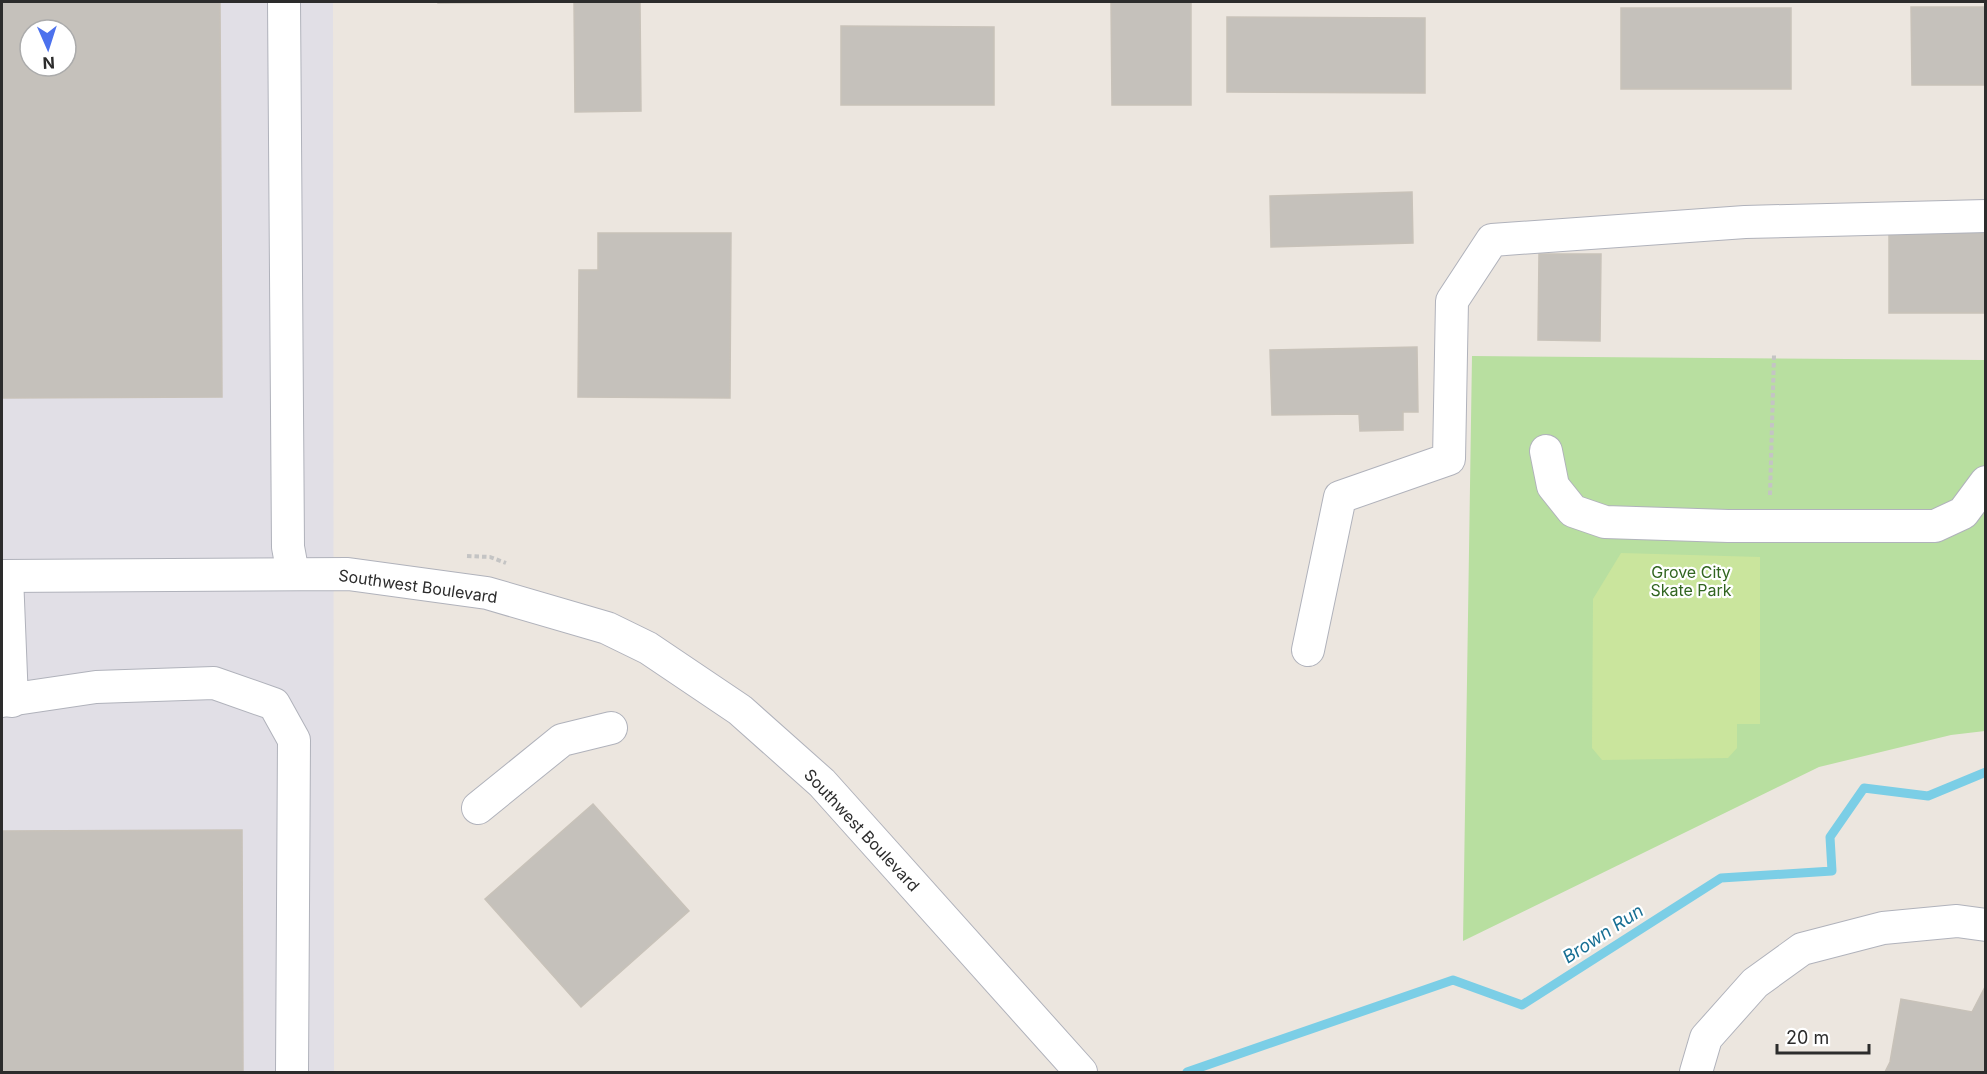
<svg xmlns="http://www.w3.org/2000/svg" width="1987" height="1074" font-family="Inter,sans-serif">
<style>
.industrial{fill:#e1dfe6;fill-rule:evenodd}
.green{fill:#b8dfa0}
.pitch{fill:#cae59d}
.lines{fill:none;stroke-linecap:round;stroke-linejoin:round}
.stream{stroke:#7bcee6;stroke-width:9}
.building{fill:#c5c1bb;stroke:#c8c2b9;stroke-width:1.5;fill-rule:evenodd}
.minor-casing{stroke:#b0b2bb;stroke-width:34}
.path{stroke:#c4c4c4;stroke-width:4;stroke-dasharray:4.5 3;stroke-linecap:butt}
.minor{stroke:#fff;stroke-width:32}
.labels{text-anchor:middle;stroke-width:4.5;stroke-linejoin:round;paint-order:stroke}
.park-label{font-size:16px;fill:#316520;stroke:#fff}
.street-label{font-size:16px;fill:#2c2c2c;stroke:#fff}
.water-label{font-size:18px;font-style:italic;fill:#186f94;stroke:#fff}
</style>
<rect width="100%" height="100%" fill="#ece6df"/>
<path class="industrial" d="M2,2h331l1,1070h-332zM30,30h36v36h-36z"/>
<path class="green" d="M1472,356l513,4v371l-34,4 -132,32 -356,174z"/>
<path class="pitch" d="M1621,553l139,4v167h-23v24l-9,10 -126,2 -10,-12 1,-149z"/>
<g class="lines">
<path class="stream" d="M1187,1072l266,-92 69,25 199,-127 111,-7 -2,-34 34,-49 64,8 58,-24"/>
</g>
<g class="building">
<path d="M2,2h218l2,395 -220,1zM30,30h36v36h-36z"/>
<path d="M438,2h129l-129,1z"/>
<path d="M574,2h66l1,109 -66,1z"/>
<path d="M1111,2h80v103h-79z"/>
<path d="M1911,7h75v78h-74z"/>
<rect x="1621" y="8" width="170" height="81"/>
<path d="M1227,17l198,1v75l-198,-1z"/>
<path d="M841,26l153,1v78h-153z"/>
<path d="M1412,192l1,51 -142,4 -1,-51z"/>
<rect x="1889" y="232" width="97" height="81"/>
<path d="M598,233h133l-1,165 -152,-1 1,-127h19z"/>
<path d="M1539,254h62l-1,87 -62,-1z"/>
<path d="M1417,347l1,65h-15v18l-43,1 -1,-17 -87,1 -2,-65z"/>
<path d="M593,804l96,107 -108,96 -96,-108z"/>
<path d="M242,830l1,242h-241v-241z"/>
<path d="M1986,985v87h-101l5,-10 11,-63 71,13z"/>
</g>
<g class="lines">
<g class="minor-casing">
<g id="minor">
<path d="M284,2l4,545 5,27"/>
<path d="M1546,451l7,35 20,25 32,11 123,4h207l28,-13 23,-31"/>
<path d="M2,576l346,-2 139,19 120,35 41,20 92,62 82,73 259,289"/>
<path d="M7,576l5,125"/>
<path d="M1308,650l32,-153 109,-38 3,-158 40,-61 253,-18 241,-6"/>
<path d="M2,701l94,-14 118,-4 60,21 20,36 -2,332"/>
<path d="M478,808l84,-68 49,-12"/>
<path d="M1696,1072l10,-34 49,-55 47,-34 81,-21 74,-7 29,4"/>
</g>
</g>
<g class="path">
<path d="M1770,495l4,-140"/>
<path d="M467,556l23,1 16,6"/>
</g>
<use href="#minor" class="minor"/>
</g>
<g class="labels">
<g class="park-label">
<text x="1691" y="578">Grove City<tspan x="1691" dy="18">Skate Park</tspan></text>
</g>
<g class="street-label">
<text transform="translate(418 586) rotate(8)" y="6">Southwest Boulevard</text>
<text transform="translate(862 830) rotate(47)" y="6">Southwest Boulevard</text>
</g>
<g class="water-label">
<text transform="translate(1603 934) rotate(-33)" y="6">Brown Run</text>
</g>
</g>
<rect width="1987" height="1074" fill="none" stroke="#2c2c2c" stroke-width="6"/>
<g transform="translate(48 48) rotate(177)"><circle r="28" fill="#ffffff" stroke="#ababab" stroke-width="1.5"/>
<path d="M0-4.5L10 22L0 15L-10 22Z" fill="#4c71ed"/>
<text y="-9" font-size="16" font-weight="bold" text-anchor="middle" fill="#2c2c2c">N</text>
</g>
<path d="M1777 1044v9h92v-9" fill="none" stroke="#2c2c2c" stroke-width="3"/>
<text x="1786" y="1044" font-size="18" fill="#2c2c2c" stroke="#ffffff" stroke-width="4.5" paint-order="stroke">20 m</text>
</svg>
